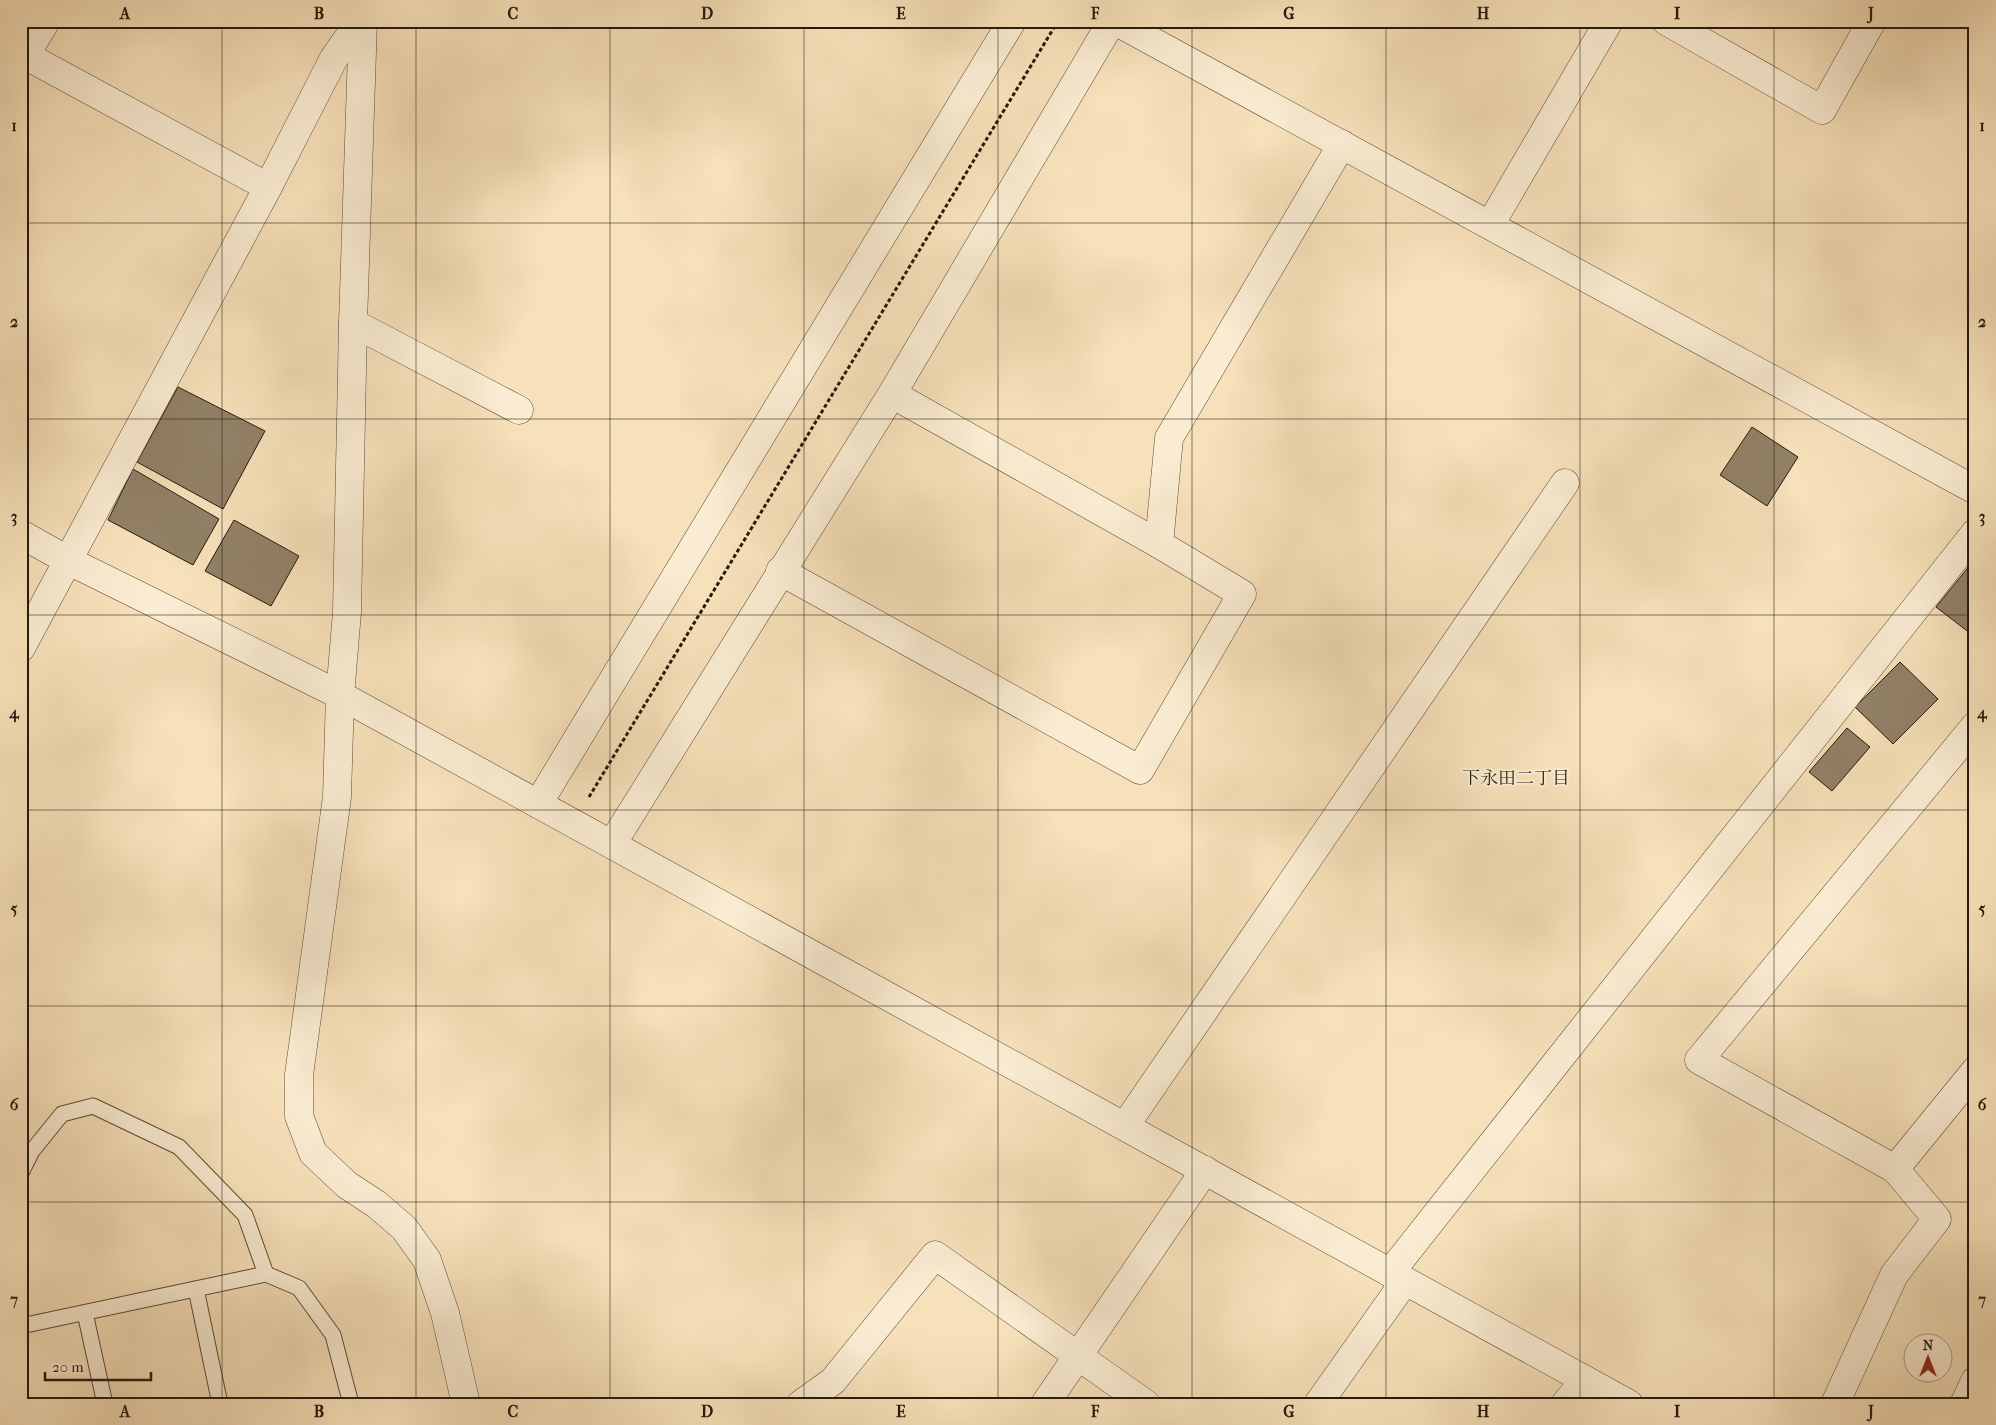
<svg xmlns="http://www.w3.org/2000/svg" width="1996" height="1425" font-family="'IM FELL French Canon','Noto Serif JP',serif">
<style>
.building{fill:#928167;stroke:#25190d}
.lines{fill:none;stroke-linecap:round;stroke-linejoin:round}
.service-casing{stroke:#5a4b38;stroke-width:17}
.minor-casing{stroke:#5a4b38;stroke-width:29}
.tertiary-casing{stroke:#5a4b38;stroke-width:29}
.path{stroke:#25190d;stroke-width:3;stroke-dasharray:4 2.5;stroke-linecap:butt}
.service{stroke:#faecd2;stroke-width:15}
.minor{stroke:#faecd2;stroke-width:28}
.tertiary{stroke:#faecd2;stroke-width:28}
.grid{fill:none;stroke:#25190d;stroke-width:1;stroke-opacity:0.55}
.labels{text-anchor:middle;stroke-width:4;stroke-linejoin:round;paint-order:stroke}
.neighbourhood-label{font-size:18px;fill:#25190d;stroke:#faecd2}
.neatline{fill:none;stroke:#25190d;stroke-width:2}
.grid-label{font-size:16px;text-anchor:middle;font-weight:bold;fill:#25190d}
</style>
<rect width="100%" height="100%" fill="#f7e1ba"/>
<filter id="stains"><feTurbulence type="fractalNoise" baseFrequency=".004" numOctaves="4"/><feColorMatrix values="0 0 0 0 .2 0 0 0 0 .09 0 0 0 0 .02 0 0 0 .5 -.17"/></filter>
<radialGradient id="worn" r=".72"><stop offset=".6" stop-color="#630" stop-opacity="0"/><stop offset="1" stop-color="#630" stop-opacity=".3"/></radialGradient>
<g class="building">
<path d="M178,387l87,44 -42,78 -86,-47z"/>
<path d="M1752,427l46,30 -31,49 -47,-31z"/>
<path d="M133,469l86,50 -26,46 -85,-45z"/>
<path d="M234,520l65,36 -28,50 -66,-35z"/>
<path d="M1975,559v78l-39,-30z"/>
<path d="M1900,662l38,37 -45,45 -38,-37z"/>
<path d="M1847,728l23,19 -38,44 -23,-19z"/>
</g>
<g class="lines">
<g class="service-casing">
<g id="service">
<path d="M21,1173l11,-22 30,-37 31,-8 86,41 66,68 21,59"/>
<path d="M196,1289l24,115"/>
<path d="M85,1313l20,91"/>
<path d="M21,1326l245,-52 33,14 34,47 18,69"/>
</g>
</g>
<g class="minor-casing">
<g id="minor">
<path d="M1666,21l156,89 50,-89"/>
<path d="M21,53l247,134"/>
<path d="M1490,225l119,-204"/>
<path d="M353,323l166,87"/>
<path d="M892,394l267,150 10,-106 173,-294"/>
<path d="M780,571l360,199 102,-176 -83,-50"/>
<path d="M21,648l247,-461 66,-129 26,-37"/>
<path d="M340,695l7,-83 6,-289 10,-302"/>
<path d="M538,804l474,-783"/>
<path d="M612,844l280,-450 220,-373"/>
<path d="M1125,1126l440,-643"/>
<path d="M1895,1169l-196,-109 276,-334"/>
<path d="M1390,1273l585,-740"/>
<path d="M801,1404l32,-23 102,-126 211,149"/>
<path d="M1045,1404l160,-234"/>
<path d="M1318,1404l87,-123"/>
<path d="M1565,1404l20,-24"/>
<path d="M1835,1404l59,-129 43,-56 -42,-50 80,-98"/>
<path d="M1964,1404l11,-23"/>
</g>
</g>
<g class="tertiary-casing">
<g id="tertiary">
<path d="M1115,21l860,469"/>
<path d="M21,62l25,-41"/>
<path d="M21,534l48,27 271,134 1289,709"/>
<path d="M340,695l-3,102 -38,278v41l14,37 34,32 29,19 28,24 23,32 18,53 21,91"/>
</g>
</g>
<path class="path" d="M589,797l469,-776"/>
<use href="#service" class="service"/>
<use href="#minor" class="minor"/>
<use href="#tertiary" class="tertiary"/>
</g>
<path class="grid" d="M222,21v1383M416,21v1383M610,21v1383M804,21v1383M998,21v1383M1192,21v1383M1386,21v1383M1580,21v1383M1774,21v1383M21,223h1954M21,419h1954M21,615h1954M21,810h1954M21,1006h1954M21,1202h1954"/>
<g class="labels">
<g class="neighbourhood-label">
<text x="1516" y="784">下永田二丁目</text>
</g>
</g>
<rect width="1996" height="1425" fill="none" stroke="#f7e1ba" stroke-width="55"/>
<g transform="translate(1928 1358)"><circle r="24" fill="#faecd2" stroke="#a59883"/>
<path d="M0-4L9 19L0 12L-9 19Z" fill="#8f2418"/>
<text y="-8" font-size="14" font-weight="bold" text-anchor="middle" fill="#25190d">N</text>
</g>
<path d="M45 1372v8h106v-8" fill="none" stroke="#25190d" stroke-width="2.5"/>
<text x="52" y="1372" font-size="15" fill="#25190d" stroke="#faecd2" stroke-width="4" paint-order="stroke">20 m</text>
<rect x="28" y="28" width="1940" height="1370" class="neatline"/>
<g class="grid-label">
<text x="125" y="19">A</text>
<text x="319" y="19">B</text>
<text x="513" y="19">C</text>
<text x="707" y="19">D</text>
<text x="901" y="19">E</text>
<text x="1095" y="19">F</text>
<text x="1289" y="19">G</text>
<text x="1483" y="19">H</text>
<text x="1677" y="19">I</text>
<text x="1871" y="19">J</text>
<text x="14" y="131">1</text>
<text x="1982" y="131">1</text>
<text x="14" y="327">2</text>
<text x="1982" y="327">2</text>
<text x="14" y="522">3</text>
<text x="1982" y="522">3</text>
<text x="14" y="718">4</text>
<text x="1982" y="718">4</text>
<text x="14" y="914">5</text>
<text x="1982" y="914">5</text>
<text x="14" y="1110">6</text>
<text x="1982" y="1110">6</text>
<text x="14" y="1305">7</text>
<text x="1982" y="1305">7</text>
<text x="125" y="1417">A</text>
<text x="319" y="1417">B</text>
<text x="513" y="1417">C</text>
<text x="707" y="1417">D</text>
<text x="901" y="1417">E</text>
<text x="1095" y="1417">F</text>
<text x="1289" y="1417">G</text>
<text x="1483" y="1417">H</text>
<text x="1677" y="1417">I</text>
<text x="1871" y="1417">J</text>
</g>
<rect width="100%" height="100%" filter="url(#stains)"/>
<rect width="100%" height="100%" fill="url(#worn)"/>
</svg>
